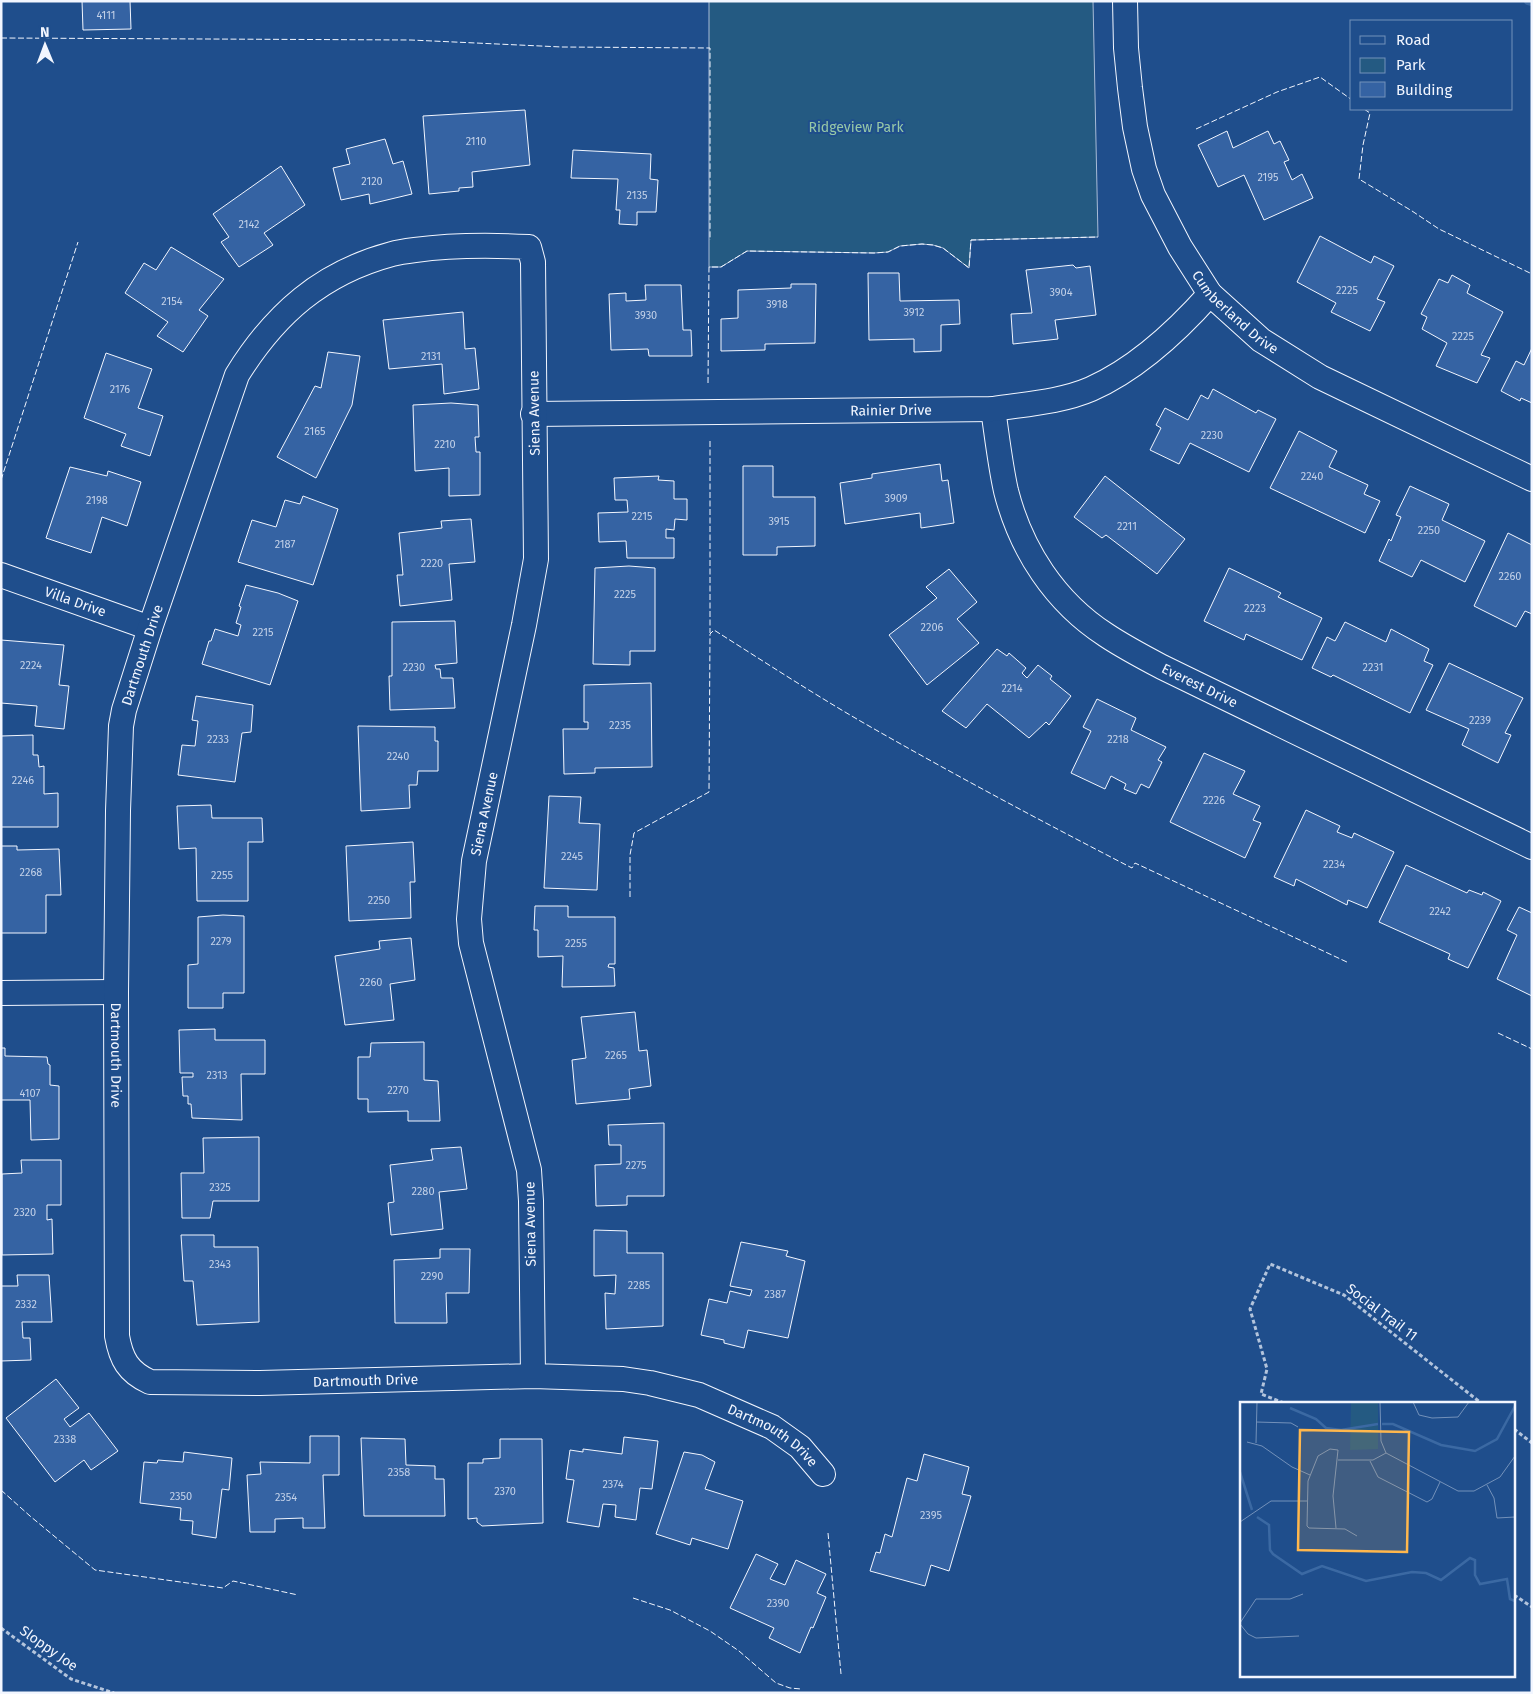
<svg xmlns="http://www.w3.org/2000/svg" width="1533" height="1694" font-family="'Fira Sans',sans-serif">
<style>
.green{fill:#245a82;stroke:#a8bbd7}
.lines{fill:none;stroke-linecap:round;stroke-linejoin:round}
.stream{stroke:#3b69a3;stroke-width:8}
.building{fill:#3563a3;stroke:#f2f6ff}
.minor-casing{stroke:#f2f6ff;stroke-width:26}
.path{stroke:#b3c4dc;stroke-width:3;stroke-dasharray:4 2.5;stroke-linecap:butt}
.minor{stroke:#1f4e8c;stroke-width:24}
.fence{stroke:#f2f6ff;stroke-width:1;stroke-dasharray:6 2.5;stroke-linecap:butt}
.labels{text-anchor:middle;stroke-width:4;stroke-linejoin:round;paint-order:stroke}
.number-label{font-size:11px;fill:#c3d1e8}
.park-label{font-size:14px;fill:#97c8a6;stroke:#1f4e8c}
.street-label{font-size:14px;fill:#f2f6ff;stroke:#1f4e8c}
.inset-river{fill:none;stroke:#3b69a3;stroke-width:2.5}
.inset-road{fill:none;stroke:#7391ba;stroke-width:1}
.view{fill:#ffb74d;fill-opacity:0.15;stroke:#ffb74d;stroke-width:2.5}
.inset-edge{fill:none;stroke:#f2f6ff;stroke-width:2.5}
</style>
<rect width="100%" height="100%" fill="#1f4e8c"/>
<path class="green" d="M709,1h384l5,236 -127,3 -2,28 -26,-20 -10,-3 -11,-1 -22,2 -12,6 -14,1 -127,-2 -26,16h-12z"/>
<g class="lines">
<path class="stream" d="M1528,1l4,1"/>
</g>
<g class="building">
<path d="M82,1h48l1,28 -48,1z"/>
<path d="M525,110l5,55 -58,7 1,15 -14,1v3l-30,3 -6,-78z"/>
<path d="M1227,131l6,17 35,-17 6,13 6,-3 9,19 -5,2 8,18 10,-6 11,24 -49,22 -20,-45 -26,12 -20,-42z"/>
<path d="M385,139l8,25 10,-3 9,33 -42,10 -1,-10 -28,6 -8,-32 17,-4 -4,-15z"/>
<path d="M573,150l78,4 -1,25 8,1 -2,32h-19v13l-18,-1 1,-14h-4l2,-31 -47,-1z"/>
<path d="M281,166l24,39 -41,28 9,12 -34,22 -18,-25 8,-5 -16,-23z"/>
<path d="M1320,236l51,27 3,-7 20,10 -17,33 8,3 -15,29 -39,-19 5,-9 -39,-21z"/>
<path d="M171,247l53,32 -25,31 9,6 -25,36 -26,-16 11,-14 -43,-29 19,-30 12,7z"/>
<path d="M1073,265l3,3 14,-2 6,49 -41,5 3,19 -45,5 -2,-30 21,-1 -6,-43z"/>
<path d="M868,273h31l1,28 59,-1 1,24 -19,1v26l-27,1v-13l-45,1z"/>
<path d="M1452,275l18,10 -3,8 36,19 -22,43 9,3 -13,25 -41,-17 11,-23 -25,-14 5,-12 -6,-3 18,-35 9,4z"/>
<path d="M791,284h25l-1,59 -50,1v6l-44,1v-32l17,-1v-28l53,-2z"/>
<path d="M645,285h36l2,45h8l1,26h-43l-1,-7 -37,1 -2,-56 17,-1v8l20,-1z"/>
<path d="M463,312l2,37 10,-1 4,41 -35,5 -2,-30 -53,5 -6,-49z"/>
<path d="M1532,348v55l-11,-5 -1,3 -19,-10 15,-30 8,4z"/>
<path d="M328,352l32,4 -8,49 -36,73 -39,-21 38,-71 6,2z"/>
<path d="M106,353l46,16 -14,39 25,8 -13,40 -29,-10 5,-12 -42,-16z"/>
<path d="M1213,389l43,24 2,-3 18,9 -27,53 -59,-29 -11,21 -29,-14 11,-22 -5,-3 9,-17 23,12 13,-25 7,4z"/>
<path d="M451,403l27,2 1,32h-4l1,15h4v43l-31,1v-28l-34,3 -2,-66z"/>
<path d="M1299,431l38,20 -8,16 39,18 -4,9 16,7 -15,32 -95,-45z"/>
<path d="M940,464l2,17 6,-1 6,43 -33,5 -1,-15 -75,11 -5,-41 32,-5v-4z"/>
<path d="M743,466h30v31h42v49l-38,1v8h-34z"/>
<path d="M70,467l37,9 1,-5 33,11 -14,44 -25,-9 -11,36 -45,-15z"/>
<path d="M659,476l-1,4 16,1v18h13v21l-12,-1 -1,11 -8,-1v9h8v20h-47l-1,-17 -27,1 -1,-29 30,-1 -1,-12h-12l-1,-22z"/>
<path d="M1105,476l80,63 -28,35 -51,-39 -4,3 -28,-21z"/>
<path d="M1410,486l39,18 -7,16 43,21 -20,41 -44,-22 -9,17 -33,-16 10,-22 2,2 10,-24 -5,-2z"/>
<path d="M303,496l35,13 -25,76 -75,-23 14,-42 24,7 9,-27 15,4z"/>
<path d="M471,519l4,43 -26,2 3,36 -52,6 -3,-31h6l-4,-42 43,-5 -1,-7z"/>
<path d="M1508,533l24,12v69l-7,-3 -9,16 -42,-21z"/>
<path d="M629,566l26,2v83h-25v14l-37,-1 2,-96z"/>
<path d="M1229,568l52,25 -3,4 44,21 -20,42 -56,-26 -2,6 -40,-19z"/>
<path d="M949,569l28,33 -20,17 22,24 -52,42 -38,-50 48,-37 -11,-11z"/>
<path d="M246,585l32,8 20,8 -28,84 -68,-21 7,-23h2l4,-12 23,7 3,-11 -5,-2 5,-16 -2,-1z"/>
<path d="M455,621l2,42 -22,2 1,4h4l1,9h12l2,30 -65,2 -1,-34h3v-54z"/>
<path d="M1345,622l41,20 5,-13 38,20 -5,12 9,4 -23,48 -77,-38 -2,2 -19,-9 15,-31 8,4z"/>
<path d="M1,640l63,5 -5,40 10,1 -5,43 -29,-3 2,-20 -36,-3z"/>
<path d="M997,649l10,7 2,-3 17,15 -4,5 5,5 11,-13 14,11 -2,3 21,17 -22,29 -3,-3 -17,16 -42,-34 -21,24 -24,-17z"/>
<path d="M1449,663l74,35 -18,35 6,2 -13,28 -36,-18 7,-16 -43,-19z"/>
<path d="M651,683l1,84 -57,1v5l-31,1 -1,-45h25v-7h-4v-37z"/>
<path d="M196,696l57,9 -2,27 -9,1 -7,49 -57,-7 4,-30 13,1 3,-25 -6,-1z"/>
<path d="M1097,699l39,19 -5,12 35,17 -8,13 4,2 -13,26 -8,-4 -5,10 -12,-5 2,-5 -15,-8 -6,13 -34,-16 20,-42 -8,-4z"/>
<path d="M358,726l77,1v14h3v30h-20l-1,14h-8l1,23 -49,3z"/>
<path d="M33,735v20h5l1,12 5,-1v28l14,-1v34h-57v-91z"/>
<path d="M1204,753l41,18 -12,23 27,12 -7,14 8,3 -16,35 -75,-36z"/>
<path d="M549,796l32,1 -2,26 21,1 -3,66 -53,-2z"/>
<path d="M211,805l1,13h50l1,24h-15v59h-51l-1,-53 -17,1 -2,-43z"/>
<path d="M1306,810l34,16 -3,6 15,6 2,-5 40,19 -27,56 -19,-8 -1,5 -51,-26 -2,7 -20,-9z"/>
<path d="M413,842l2,40h-5l1,36 -62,3 -3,-75z"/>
<path d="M1,846h16v4l42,-1 2,46h-15v38h-45z"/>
<path d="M1406,865l61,28 2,-3 13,5 1,-3 18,9 -33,67 -20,-9 2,-5 -71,-32z"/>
<path d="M535,906h33v11h47v47h-6l-1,3 6,1 1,18 -53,1 1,-31 -25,1v-27h-4z"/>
<path d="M1519,907l13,6v83l-35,-17 20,-44 -10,-5z"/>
<path d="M223,915l21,1v77h-21v15h-35v-43l10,-1v-47z"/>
<path d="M411,938l4,42 -25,4 4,36 -49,5 -10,-69 45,-7 -1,-8z"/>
<path d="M635,1012l4,39 8,-1 4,36 -22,3 1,10 -54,5 -4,-44 14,-2 -5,-41z"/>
<path d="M215,1029v11h50v34h-24l1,46 -50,-2 -1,-14h-3v-8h-5l-1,-19h11v-4h-13l-1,-43z"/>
<path d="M424,1042v38l14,1 2,40h-32v-10l-40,1v-13h-10v-42h12l1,-14z"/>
<path d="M1,1048h4v8l42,1 1,7 2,1v20l9,1v53l-28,1 -1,-40h-29z"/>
<path d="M664,1123v73h-37v9l-31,1 -1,-41 26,-1v-19h-12l-1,-20z"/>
<path d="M259,1137v64h-46l-3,17h-28l-1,-45h23l-1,-35z"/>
<path d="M461,1147l6,42 -28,3 4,37 -52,6 -3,-32 6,-1 -4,-37 43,-5 -2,-11z"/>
<path d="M21,1160h40v45h-14v15l5,-1 1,35 -51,1v-81l20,-1z"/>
<path d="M594,1230l33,1v22h36v73l-57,3 -1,-36 10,1 1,-19 -22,1z"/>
<path d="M181,1235h33v12h44l1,75 -62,3 -4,-44h-9z"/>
<path d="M741,1242l47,9 -2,5 19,5 -17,77 -40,-8 -4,18 -20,-5v-3l-23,-5 8,-36 18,4 3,-12 20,5 2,-6 -22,-4z"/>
<path d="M440,1249h30l-1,44h-23l1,30h-52l-1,-63 46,-2z"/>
<path d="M17,1275h32l3,47h-30l1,16h7l1,22 -30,1v-75h17z"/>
<path d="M56,1379l23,29 -15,11 6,8 19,-14 29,38 -27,19 -7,-10 -29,22 -49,-64z"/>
<path d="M310,1436h29v39h-16l2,53h-22v-10l-28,1v13h-25l-3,-57 14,-1 -1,-12 50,1z"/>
<path d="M624,1437l34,4 -6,48 -12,-1 -4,32 -21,-3 1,-12 -13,-1 -4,23 -32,-5 7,-42 -8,-1 4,-29 13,2v-3l39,5z"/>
<path d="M361,1438l44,1 1,26 29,1v13h9l1,37h-81z"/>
<path d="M500,1439h42l1,84 -61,3 -5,-4v-4l-9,1v-56h15v-4l17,-1z"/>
<path d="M184,1452l48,6 -3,32 -7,-1 -6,49 -24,-4 1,-13 -13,-1 1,-12 -41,-5 4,-41 13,1 1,-3 25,2z"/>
<path d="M684,1452l18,3 13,7 -10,27 38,12 -15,48 -36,-11 -2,7 -34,-11z"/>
<path d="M924,1454l45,13 -7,27 9,2 -22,75 -18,-6 -6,21 -55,-15 6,-19 4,1 5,-19 7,3 15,-59 10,3z"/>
<path d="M756,1554l22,10 -8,15 15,6 11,-25 30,14 -9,19 9,4 -13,31 -2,-1 -11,26 -31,-15 5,-10 -44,-20z"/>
</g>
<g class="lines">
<g class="minor-casing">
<g id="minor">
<path id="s1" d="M1125,1l1,47 4,40 5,39 9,42 9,26 27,52 30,47 51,46 59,37 212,102"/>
<path id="s2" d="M993,409c4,27 7,55 13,82 15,59 49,111 100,144 18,12 37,22 56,32l370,180"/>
<path id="s3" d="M533,414l460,-5c32,-5 68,-7 98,-20 45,-20 87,-59 119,-95"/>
<path id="s4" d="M1,575l149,53"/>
<path d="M1,993l115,-1"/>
<path id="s5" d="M533,1376l-2,-175 -2,-31 -58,-227 -2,-24 5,-58 50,-236 12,-66 -3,-297 -4,-15c-38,-2 -77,-2 -114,3 -8,1 -16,2 -23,4 -71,19 -117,60 -155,121l-87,253 -26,82 -3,16 -3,85 -2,181 1,344c4,23 11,36 33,46l110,1 273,-7 90,3 27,4 49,12 73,32 28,20 23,27"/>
</g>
</g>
<g class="path">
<path d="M1284,1403l-23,-9 6,-25 -17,-60 20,-45 74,31 137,108"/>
<path d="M1514,1429l18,14"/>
<path d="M1514,1595l18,12"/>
<path d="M1,1628l70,51 43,14"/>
</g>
<use href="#minor" class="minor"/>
<g class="fence">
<path d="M1,38l410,2 151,7 148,1v192"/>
<path d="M1364,109l6,4 -7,32 -4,34 53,32 27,18 93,45"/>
<path d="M1196,129l81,-37 43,-15 32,23"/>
<path d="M708,383l1,-116h12l26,-16 127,2 14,-1 12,-6 22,-2 11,1 10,3 26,20 2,-28 127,-3"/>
<path d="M710,441v192"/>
<path d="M1,480l77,-238"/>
<path d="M630,897v-42l4,-22 75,-41 1,-158 4,-4c49,31 98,63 148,92 89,51 179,99 270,146l3,-5 214,100"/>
<path d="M1498,1033l34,16"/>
<path d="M1,1490l29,26 65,54 128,18 10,-7 65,14"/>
<path d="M828,1533l13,141"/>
<path d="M633,1598l37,12 40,21 29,20 37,32 14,5 11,1"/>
</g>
</g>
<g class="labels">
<g class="number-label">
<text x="106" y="19">4111</text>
<text x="476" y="145">2110</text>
<text x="1268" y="181">2195</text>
<text x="372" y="185">2120</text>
<text x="637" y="199">2135</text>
<text x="249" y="228">2142</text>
<text x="1347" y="294">2225</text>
<text x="1061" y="296">3904</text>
<text x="172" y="305">2154</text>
<text x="777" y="308">3918</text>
<text x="914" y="316">3912</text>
<text x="646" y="319">3930</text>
<text x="1463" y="340">2225</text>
<text x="431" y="360">2131</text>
<text x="120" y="393">2176</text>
<text x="315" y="435">2165</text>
<text x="1212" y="439">2230</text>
<text x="445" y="448">2210</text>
<text x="1312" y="480">2240</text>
<text x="896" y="502">3909</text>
<text x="97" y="504">2198</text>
<text x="642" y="520">2215</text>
<text x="779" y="525">3915</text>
<text x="1127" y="530">2211</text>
<text x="1429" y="534">2250</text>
<text x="285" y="548">2187</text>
<text x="432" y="567">2220</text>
<text x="1510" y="580">2260</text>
<text x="625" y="598">2225</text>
<text x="1255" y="612">2223</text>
<text x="932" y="631">2206</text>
<text x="263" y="636">2215</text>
<text x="31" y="669">2224</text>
<text x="414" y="671">2230</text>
<text x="1373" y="671">2231</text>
<text x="1012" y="692">2214</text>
<text x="1480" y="724">2239</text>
<text x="620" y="729">2235</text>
<text x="218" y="743">2233</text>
<text x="1118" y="743">2218</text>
<text x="398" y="760">2240</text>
<text x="23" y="784">2246</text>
<text x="1214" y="804">2226</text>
<text x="572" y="860">2245</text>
<text x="1334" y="868">2234</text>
<text x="31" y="876">2268</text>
<text x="222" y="879">2255</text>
<text x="379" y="904">2250</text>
<text x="1440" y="915">2242</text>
<text x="221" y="945">2279</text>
<text x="576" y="947">2255</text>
<text x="371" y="986">2260</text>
<text x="616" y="1059">2265</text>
<text x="217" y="1079">2313</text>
<text x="398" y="1094">2270</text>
<text x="30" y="1097">4107</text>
<text x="636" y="1169">2275</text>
<text x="220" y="1191">2325</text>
<text x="423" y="1195">2280</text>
<text x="25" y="1216">2320</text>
<text x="220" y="1268">2343</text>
<text x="432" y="1280">2290</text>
<text x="639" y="1289">2285</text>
<text x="775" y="1298">2387</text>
<text x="26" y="1308">2332</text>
<text x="65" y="1443">2338</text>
<text x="399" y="1476">2358</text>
<text x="613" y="1488">2374</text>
<text x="505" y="1495">2370</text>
<text x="181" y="1500">2350</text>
<text x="286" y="1501">2354</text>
<text x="931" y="1519">2395</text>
<text x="778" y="1607">2390</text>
</g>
<g class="park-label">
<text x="856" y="132">Ridgeview Park</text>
</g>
<g class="street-label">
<text dy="5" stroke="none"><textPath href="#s1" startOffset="342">Cumberland Drive</textPath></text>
<text dy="5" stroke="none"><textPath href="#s3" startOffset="358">Rainier Drive</textPath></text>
<text transform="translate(534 413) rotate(-91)" y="5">Siena Avenue</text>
<text dy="5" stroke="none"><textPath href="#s4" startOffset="79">Villa Drive</textPath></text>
<text transform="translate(142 655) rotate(-72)" y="5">Dartmouth Drive</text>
<text dy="5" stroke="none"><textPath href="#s2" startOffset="369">Everest Drive</textPath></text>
<text dy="5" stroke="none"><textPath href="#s5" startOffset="571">Siena Avenue</textPath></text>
<text dy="5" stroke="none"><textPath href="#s5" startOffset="2182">Dartmouth Drive</textPath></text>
<text transform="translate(530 1224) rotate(-91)" y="5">Siena Avenue</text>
<text transform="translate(1382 1312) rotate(37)" y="5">Social Trail 11</text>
<text dy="5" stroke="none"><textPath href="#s5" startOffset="2738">Dartmouth Drive</textPath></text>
<text dy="5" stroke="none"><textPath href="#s5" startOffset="3158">Dartmouth Drive</textPath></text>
<text transform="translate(49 1648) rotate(35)" y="5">Sloppy Joe</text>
</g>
</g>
<g transform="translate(1240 1402)">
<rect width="275" height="275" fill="#1f4e8c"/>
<path d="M111,0h27v47l-28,1z" fill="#245a82"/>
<path class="inset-river" d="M50,6l26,11 10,9 15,2 37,-6M142,22h11l48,21 34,6 22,-12 18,-33M0,70l12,38M17,115l12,8 1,25 3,4 29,20 20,-8 44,15 46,-9 14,1 15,7 29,-22 5,2v15l5,9 27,-5 3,20 5,2"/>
<path class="inset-road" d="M140,0l1,39 5,12 72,38h16l26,-14 15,-21M173,0l6,13 13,3 26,-1 11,-15M16,20l35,1 7,4M7,40l15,4 30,21 18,8M16,41l1,-41M98,58h35l13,-7M130,59l8,16 49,25 5,-3 8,-17M247,83l7,13 3,20 18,-1M0,120l31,-21h36M96,126l-3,-32 5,-46 -8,-1 -12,7 -10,25 -1,45 2,2 36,1 12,7M0,221l16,-24h34l13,-5M0,222l8,10 8,4 43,-2"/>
<path class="view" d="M60,28l109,2 -2,120 -109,-2z"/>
<rect width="275" height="275" class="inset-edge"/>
</g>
<rect width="1533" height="1694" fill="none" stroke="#f2f6ff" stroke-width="5"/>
<rect x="1350" y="20" width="162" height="90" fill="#1f4e8c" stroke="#7391ba"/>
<rect x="1360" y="36" width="25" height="8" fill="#1f4e8c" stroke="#7391ba"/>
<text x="1396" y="45" font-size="15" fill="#f2f6ff">Road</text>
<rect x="1360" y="58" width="25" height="15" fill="#245a82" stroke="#7391ba"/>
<text x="1396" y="70" font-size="15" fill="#f2f6ff">Park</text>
<rect x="1360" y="82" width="25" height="15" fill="#3563a3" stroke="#7391ba"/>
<text x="1396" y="95" font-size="15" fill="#f2f6ff">Building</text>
<g transform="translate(45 45) rotate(359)" stroke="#1f4e8c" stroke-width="4" paint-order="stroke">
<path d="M0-4L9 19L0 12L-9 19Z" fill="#f2f6ff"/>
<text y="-8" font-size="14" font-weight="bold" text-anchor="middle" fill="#f2f6ff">N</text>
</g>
</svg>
